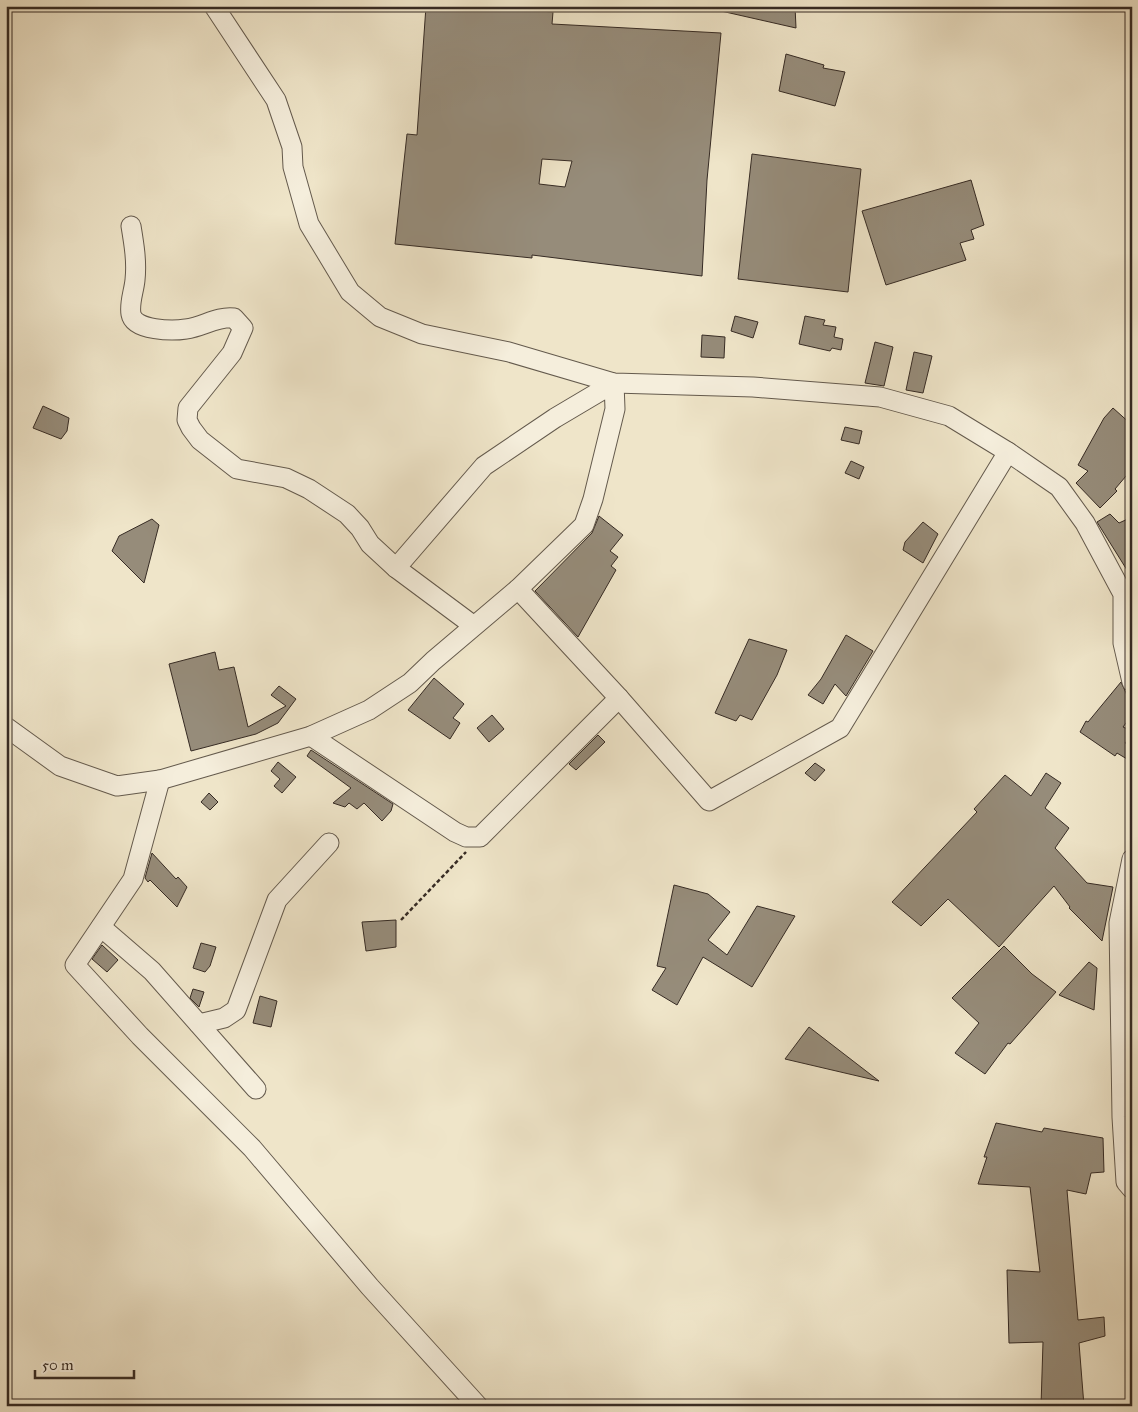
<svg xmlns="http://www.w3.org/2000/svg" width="1138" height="1412" font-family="'IM FELL Great Primer',serif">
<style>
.building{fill:#968c7a;stroke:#362b24;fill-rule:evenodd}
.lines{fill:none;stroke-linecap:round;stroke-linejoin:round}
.minor-casing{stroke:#645a4d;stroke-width:21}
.path{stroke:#362b24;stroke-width:2.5;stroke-dasharray:4 2.5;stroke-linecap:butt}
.minor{stroke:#f5eedc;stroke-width:19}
</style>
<rect width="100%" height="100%" fill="#efe5c9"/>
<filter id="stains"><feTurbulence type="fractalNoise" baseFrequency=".004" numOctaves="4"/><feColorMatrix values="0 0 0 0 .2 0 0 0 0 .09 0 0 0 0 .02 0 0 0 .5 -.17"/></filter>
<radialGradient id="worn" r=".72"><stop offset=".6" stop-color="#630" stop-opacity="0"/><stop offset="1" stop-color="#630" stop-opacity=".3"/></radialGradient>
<g class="building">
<path d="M426,6h51l76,6 -1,12 169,9 -14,147 -5,96 -170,-21v3l-137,-14 12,-110 10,1zM542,159l30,2 -7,26 -26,-3z"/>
<path d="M722,6h73l1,22 -75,-17z"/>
<path d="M786,54l38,11 -1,3 22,4 -10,34 -56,-15z"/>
<path d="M752,154l109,15 -13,123 -110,-13z"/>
<path d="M971,180l13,45 -13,5 3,9 -14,4 6,17 -80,25 -24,-74z"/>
<path d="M735,316l23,6 -5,16 -22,-7z"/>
<path d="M805,316l20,4 -2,5 13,2 -2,10 9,2 -2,11 -9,-2 -2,3 -31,-7z"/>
<path d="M702,335l23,2 -1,21 -23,-1z"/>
<path d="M875,342l18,5 -9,39 -19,-3z"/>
<path d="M914,352l18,4 -9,37 -17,-3z"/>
<path d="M43,406l26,12 -2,13 -6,8 -28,-11z"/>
<path d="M1113,408l19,17v44l-17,20 2,2 -17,17 -24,-25 12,-12 -10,-6 26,-47z"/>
<path d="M845,427l17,4 -3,13 -18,-4z"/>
<path d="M851,461l13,6 -5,12 -14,-6z"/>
<path d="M1110,514l9,9 13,-6v61l-35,-56z"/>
<path d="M599,516l24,19 -13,16 8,6 -7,9 5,4 -38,67 -43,-46 57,-58z"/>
<path d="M152,519l7,6 -15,58 -32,-32 7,-15z"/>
<path d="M923,522l15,12 -15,29 -20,-13 2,-8z"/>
<path d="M846,635l27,16 -27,45 -11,-12 -12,20 -15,-9 13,-16z"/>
<path d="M749,639l38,11 -10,25 -25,45 -12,-5 -4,6 -21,-8z"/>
<path d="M215,652l4,18 15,-3 14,60 38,-21 -15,-11 8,-9 17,13 -18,24 -22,11 -65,17 -22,-87z"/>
<path d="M434,678l30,26 -11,14 7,5 -10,16 -42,-29z"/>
<path d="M1121,682l11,24v9l-9,12 9,4v4l-7,8 7,4v15l-15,-9 -2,3 -35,-24 6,-11 2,1z"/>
<path d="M492,715l12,14 -15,13 -12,-14z"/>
<path d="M598,735l7,7 -29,28 -7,-6z"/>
<path d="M311,750l82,54 -2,7 -9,10 -18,-18 -7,6 -8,-6 -4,4 -12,-4 18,-15 -44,-32z"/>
<path d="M278,762l18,15 -14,16 -8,-7 6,-7 -9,-8z"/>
<path d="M815,763l10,7 -10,11 -10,-8z"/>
<path d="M1046,773l15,10 -16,25 24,20 -14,20 32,35 26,4 -11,54 -33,-33 1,-1 -16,-21 -55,61 -51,-48 -27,27 -29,-24 85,-90 -3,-3 31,-34 26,21z"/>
<path d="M209,793l9,9 -8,8 -9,-8z"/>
<path d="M152,853l24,26 2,-2 9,10 -10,20 -27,-27 -2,2 -3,-4z"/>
<path d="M674,885l34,9 22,18 -22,28 19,15 30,-49 38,10 -43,71 -49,-30 -26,48 -25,-15 14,-22 -9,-2z"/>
<path d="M396,920v27l-30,4 -4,-29z"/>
<path d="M201,943l15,4 -6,19 -5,6 -12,-4z"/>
<path d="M102,945l16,15 -11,12 -15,-13z"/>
<path d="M1004,946l28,28 24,18 -46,52 -2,-1 -23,31 -30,-21 24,-30 -27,-25z"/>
<path d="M1089,962l8,6 -3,42 -35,-15z"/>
<path d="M193,989l11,3 -5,15 -9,-9z"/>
<path d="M260,996l17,5 -6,26 -18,-4z"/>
<path d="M809,1027l70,54 -94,-22z"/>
<path d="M996,1123l46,9 2,-4 59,10 1,34 -13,1 -5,21 -19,-4 11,130 26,-3 1,19 -26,7 5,63h-43l2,-64 -34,1 -2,-73 33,2 -10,-85 -52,-3 9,-27h-3z"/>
</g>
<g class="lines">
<g class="minor-casing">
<g id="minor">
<path d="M214,6l62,94 16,47 1,20 16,57 41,68 30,25 42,17 87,18 105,31 139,4 127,10 69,19 59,36 51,35 26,36 38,71v49l9,39"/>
<path d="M131,226c3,18 6,36 4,54 -1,11 -6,23 -4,34 3,17 42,17 55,15 17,-2 31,-13 48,-11l9,10 -11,25 -44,55 -1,12 4,8 9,12 37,29 49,9 23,11 38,25 13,14 10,16 26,24"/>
<path d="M518,589l101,109 90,103 131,-73 168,-276"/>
<path d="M6,727l54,39 57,20 43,-6 151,-44 58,-26 41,-27 23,-22 85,-72 66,-64 9,-26 22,-90 -1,-26 -59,35 -71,48 -88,102 78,58"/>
<path d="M311,736l144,96 11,5h14l139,-139"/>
<path d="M160,780l-27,99 -58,86 65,71 112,112 118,139 108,119"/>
<path d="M1132,859l-13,64 3,194 4,65 6,7"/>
<path d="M101,927l51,44 104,118"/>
<path d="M199,1024l25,-6 12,-8 41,-110 52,-57"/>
</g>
</g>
<path class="path" d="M401,920l65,-68"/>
<use href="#minor" class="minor"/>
</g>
<rect width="1138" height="1412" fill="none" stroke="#efe5c9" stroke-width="25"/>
<rect x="8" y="8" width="1123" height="1397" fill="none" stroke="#362b24" stroke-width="2.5"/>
<rect x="12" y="12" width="1113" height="1387" fill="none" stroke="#362b24"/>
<path d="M35 1370v8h99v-8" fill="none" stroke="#362b24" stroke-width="2.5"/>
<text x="42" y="1370" font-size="15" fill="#362b24" stroke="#f5eedc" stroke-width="4" paint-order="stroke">50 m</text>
<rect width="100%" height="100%" filter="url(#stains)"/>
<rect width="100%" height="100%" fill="url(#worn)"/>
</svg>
